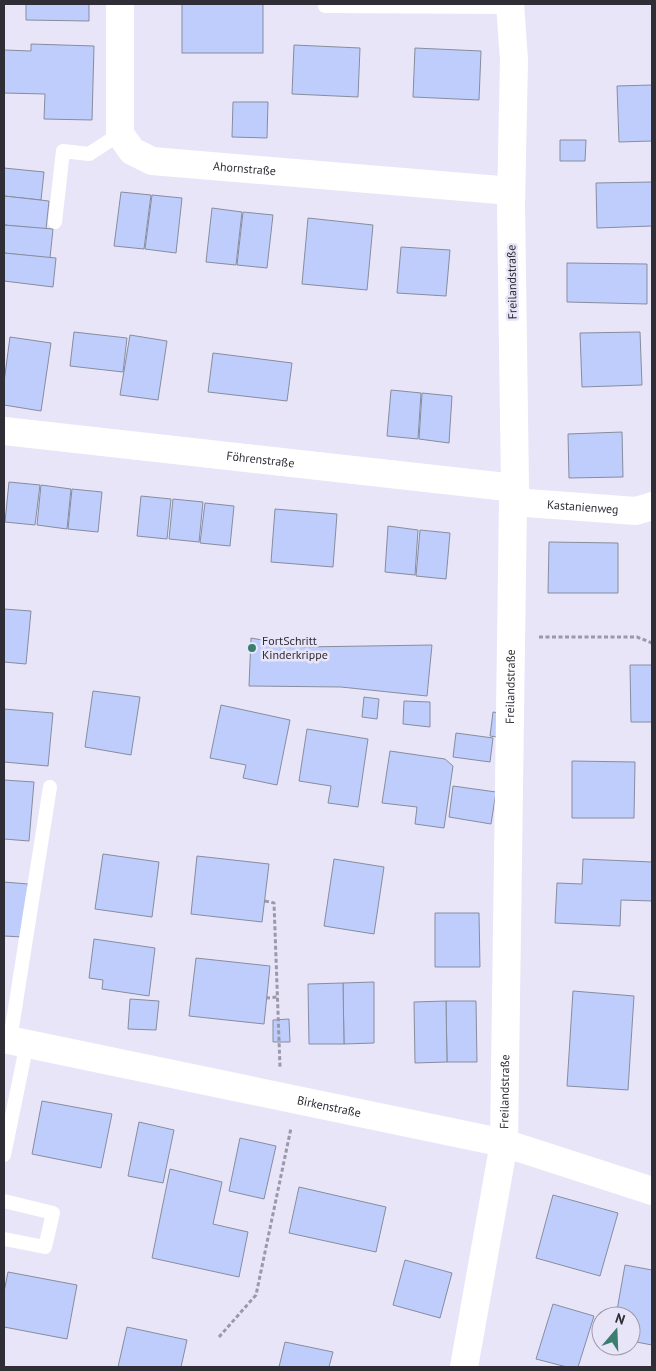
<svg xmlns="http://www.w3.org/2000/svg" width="656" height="1371" font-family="'PT Sans',sans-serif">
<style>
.building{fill:#becdfc;stroke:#878d9e}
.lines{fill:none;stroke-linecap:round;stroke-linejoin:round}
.path{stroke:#9b98a7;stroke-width:3;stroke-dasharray:4 2.5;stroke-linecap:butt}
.service{stroke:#fff;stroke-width:14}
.minor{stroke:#fff;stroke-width:28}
.poi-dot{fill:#3b7d6e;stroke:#e9e5f9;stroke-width:2}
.labels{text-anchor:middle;stroke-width:5;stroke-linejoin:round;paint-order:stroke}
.street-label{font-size:12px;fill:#2f2d35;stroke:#e9e5f9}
.poi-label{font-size:12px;fill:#2f2d35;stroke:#e9e5f9;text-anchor:start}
</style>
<rect width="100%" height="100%" fill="#e9e5f9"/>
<g class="building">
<path d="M26,4h63v17l-63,-1z"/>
<rect x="182" y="4" width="81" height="49"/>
<path d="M31,44l63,2 -2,74 -48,-1 1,-25 -41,-1v-43l27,1z"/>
<path d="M294,45l66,3 -2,49 -66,-3z"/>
<path d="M415,48l66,3 -2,49 -66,-3z"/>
<path d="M652,85v56l-33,1 -2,-56z"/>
<path d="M233,102h35l-1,36 -35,-1z"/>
<path d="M560,140h26l-1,21h-25z"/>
<path d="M4,168l40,4 -3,28 -37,-4z"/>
<path d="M652,182v44l-55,2 -1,-45z"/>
<path d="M121,192l30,3 -7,54 -30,-3z"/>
<path d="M152,195l30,3 -6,55 -31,-4z"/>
<path d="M4,196l45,5 -3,28 -42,-4z"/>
<path d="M212,208l30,4 -6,53 -30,-3z"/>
<path d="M243,212l30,3 -6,53 -30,-3z"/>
<path d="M308,218l65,7 -6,65 -65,-6z"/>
<path d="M4,225l49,4 -3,29 -46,-5z"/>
<path d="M401,247l49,3 -4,46 -49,-3z"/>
<path d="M4,253l52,5 -3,29 -49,-6z"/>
<path d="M567,263l80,1v40l-80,-2z"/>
<path d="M74,332l53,6 -4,34 -53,-6z"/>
<path d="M640,332l2,53 -60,2 -2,-54z"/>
<path d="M130,335l37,6 -9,59 -38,-5z"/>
<path d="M10,337l41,6 -10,68 -37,-6v-23z"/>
<path d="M213,353l79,10 -5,38 -79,-9z"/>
<path d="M391,390l30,3 -3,46 -31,-3z"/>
<path d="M422,393l30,3 -3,47 -30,-4z"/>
<path d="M622,432l1,45 -54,1 -1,-44z"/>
<path d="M9,482l31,3 -5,40 -30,-3z"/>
<path d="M41,485l30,4 -4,40 -30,-4z"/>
<path d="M72,489l30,3 -4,40 -30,-3z"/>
<path d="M141,496l30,3 -4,40 -30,-3z"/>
<path d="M173,499l30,3 -4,40 -30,-3z"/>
<path d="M205,503l29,3 -4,40 -30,-3z"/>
<path d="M275,509l62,5 -4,53 -62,-5z"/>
<path d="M388,526l30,4 -3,45 -30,-3z"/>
<path d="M420,530l30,3 -4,46 -30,-3z"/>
<path d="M549,542l69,1v50h-70z"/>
<path d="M4,609l27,2 -5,53 -22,-2z"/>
<path d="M251,638l51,9 130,-2 -5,51 -86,-9 -92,-1z"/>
<path d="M630,665h22v57h-21z"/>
<path d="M93,691l47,6 -9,58 -46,-8z"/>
<path d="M364,697l15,2 -2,20 -15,-2z"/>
<path d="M404,701l26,1v25l-27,-3z"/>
<path d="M221,705l69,15 -13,65 -34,-7 3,-13 -36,-7z"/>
<path d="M4,709l49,4 -5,53 -44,-4z"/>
<path d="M493,712l13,2 -2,24 -14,-2z"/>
<path d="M307,729l61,10 -10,68 -30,-4 3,-17 -32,-5z"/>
<path d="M456,733l37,5 -3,24 -37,-5z"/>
<path d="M390,751l55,8 8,7 -9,62 -29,-4 2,-17 -35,-4z"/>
<path d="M572,761l63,1 -1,56h-62z"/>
<path d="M4,780l30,2 -5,59 -25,-2z"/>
<path d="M453,786l43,6 -5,32 -42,-7z"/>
<path d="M103,854l56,8 -7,55 -57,-8z"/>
<path d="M197,856l72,8 -7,58 -71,-8z"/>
<path d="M334,859l50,8 -10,67 -50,-8z"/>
<path d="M583,859l69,3v39l-31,-1 -1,26 -65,-3 2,-40 25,1z"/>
<path d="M4,882l24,2 -5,53 -19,-1z"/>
<path d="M435,913h44l1,54h-45z"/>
<path d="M94,939l61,9 -6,48 -47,-7 1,-9 -14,-2z"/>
<path d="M196,958l74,8 -6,58 -75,-8z"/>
<path d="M374,982v61l-30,1 -1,-61z"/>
<path d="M343,983l1,61h-35l-1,-60z"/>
<path d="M573,991l61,5 -6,94 -61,-4z"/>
<path d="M130,999l29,2 -3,29 -28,-1z"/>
<path d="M446,1001h30l1,61h-30z"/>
<path d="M446,1001l1,61 -32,1 -1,-61z"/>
<path d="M289,1019l1,23h-17v-22z"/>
<path d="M42,1101l70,13 -11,54 -69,-14z"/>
<path d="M139,1122l35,8 -11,53 -35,-7z"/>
<path d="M240,1138l36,8 -12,53 -35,-8z"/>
<path d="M170,1169l52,13 -9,42 35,8 -9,45 -87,-19z"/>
<path d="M299,1187l87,20 -10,45 -87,-19z"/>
<path d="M553,1195l65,18 -18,63 -64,-18z"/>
<path d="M405,1260l47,13 -12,45 -47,-13z"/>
<path d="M625,1265l27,5v75l-21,-4v-25h-15z"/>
<path d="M8,1272l69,13 -10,54 -63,-12v-35z"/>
<path d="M553,1304l41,12 -16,51h-11l-31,-8z"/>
<path d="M127,1327l60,13 -6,27h-63z"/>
<path d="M285,1342l48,10 -4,15h-50z"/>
</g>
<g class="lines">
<g class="path">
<path d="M539,637h98l15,6"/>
<path d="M265,901l9,2 6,164"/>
<path d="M266,998l11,-1"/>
<path d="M219,1337l37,-42 35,-167"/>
</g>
<g class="service">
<path d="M325,6l185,1"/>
<path d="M55,222l8,-71 26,3 31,-20"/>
<path d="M10,1040l40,-253"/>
<path d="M4,1155l23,-112"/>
<path d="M4,1201l49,12 -8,34 -41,-8"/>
</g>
<g class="minor">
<path id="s1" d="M120,4v130l12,17 20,10 359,30"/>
<path id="s2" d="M4,431l511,57"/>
<path id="s3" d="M513,502l123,9 16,-5"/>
<path id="s4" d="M4,1039l500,104 148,48"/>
<path id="s5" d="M464,1367l40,-224 9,-641 2,-14 -4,-284 3,-144 -4,-56"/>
</g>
</g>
<circle class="poi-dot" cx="252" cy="648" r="5"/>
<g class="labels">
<g class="street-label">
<text dy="4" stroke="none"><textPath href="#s1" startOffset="266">Ahornstraße</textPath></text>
<text transform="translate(512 282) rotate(-91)" y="4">Freilandstraße</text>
<text dy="4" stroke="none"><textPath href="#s2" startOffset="258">Föhrenstraße</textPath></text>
<text dy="4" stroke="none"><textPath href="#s3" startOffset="70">Kastanienweg</textPath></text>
<text dy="4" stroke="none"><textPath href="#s5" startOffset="684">Freilandstraße</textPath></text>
<text dy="4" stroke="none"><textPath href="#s5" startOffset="279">Freilandstraße</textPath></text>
<text dy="4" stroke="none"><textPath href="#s4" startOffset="332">Birkenstraße</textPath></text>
</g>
<g class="poi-label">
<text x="262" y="645">FortSchritt<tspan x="262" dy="14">Kinderkrippe</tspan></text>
</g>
</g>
<rect width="656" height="1371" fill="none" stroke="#2f2d35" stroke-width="10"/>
<g transform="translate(616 1331) rotate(19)"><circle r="24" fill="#e9e5f9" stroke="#9f9bab"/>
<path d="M0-4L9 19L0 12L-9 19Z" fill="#3b7d6e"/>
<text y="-8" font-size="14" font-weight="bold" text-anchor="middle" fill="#2f2d35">N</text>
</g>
</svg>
